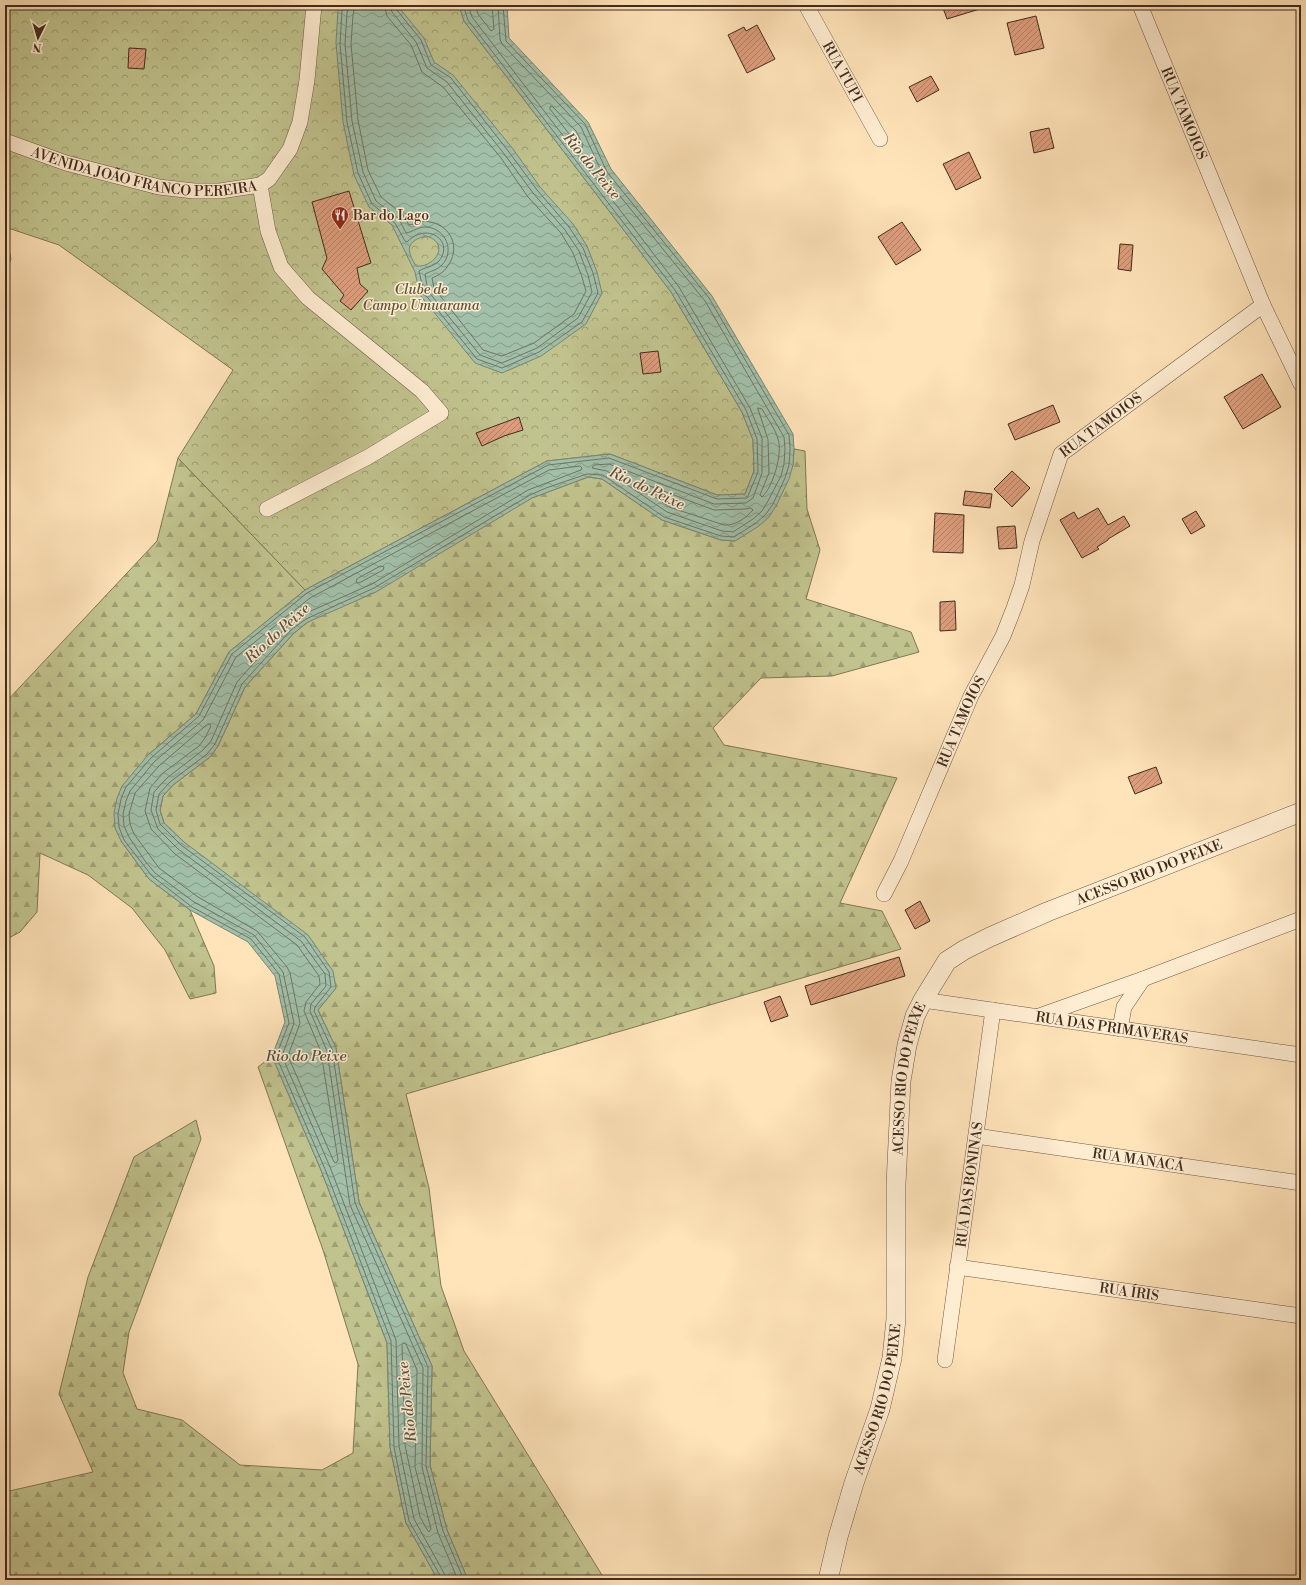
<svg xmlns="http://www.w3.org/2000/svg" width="1306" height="1585" font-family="'Libre Bodoni',serif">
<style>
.forest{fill:url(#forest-firs);stroke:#817756}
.park{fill:url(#park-crowns);stroke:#817756}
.water{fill:url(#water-waves);stroke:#7b8471;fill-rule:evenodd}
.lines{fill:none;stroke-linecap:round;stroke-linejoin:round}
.shore{stroke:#717563;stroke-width:1}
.building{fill:url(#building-hatch);stroke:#412b1d}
.minor-casing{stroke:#705944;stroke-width:16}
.tertiary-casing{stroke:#705944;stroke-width:20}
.minor{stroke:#ffedd2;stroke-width:15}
.tertiary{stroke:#ffedd2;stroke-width:19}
.labels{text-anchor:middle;stroke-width:3;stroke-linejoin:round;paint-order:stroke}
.street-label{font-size:14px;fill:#412b1d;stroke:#ffedd2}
.poi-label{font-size:14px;fill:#412b1d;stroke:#ffedd2;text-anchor:start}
.park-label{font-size:14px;font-style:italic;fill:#615139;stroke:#ffedd2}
.water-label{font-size:15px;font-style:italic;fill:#595040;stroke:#ffedd2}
</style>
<defs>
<pattern id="forest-firs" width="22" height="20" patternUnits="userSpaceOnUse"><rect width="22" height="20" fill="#c1c38e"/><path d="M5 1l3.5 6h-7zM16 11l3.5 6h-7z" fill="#9e9f73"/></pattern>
<pattern id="park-crowns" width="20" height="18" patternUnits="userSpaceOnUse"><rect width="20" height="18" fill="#c1c38e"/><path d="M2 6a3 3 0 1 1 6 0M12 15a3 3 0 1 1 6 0" fill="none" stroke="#9e9f73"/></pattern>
<pattern id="water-waves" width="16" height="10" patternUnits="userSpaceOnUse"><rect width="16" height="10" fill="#a1bfa9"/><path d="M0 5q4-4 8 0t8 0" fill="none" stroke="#859b89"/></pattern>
<pattern id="building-hatch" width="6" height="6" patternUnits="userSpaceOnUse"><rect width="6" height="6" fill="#dd9d7c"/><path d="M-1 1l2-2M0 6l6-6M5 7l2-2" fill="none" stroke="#b58065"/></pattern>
</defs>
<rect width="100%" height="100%" fill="#ffe3b9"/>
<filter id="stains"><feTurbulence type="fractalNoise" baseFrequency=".005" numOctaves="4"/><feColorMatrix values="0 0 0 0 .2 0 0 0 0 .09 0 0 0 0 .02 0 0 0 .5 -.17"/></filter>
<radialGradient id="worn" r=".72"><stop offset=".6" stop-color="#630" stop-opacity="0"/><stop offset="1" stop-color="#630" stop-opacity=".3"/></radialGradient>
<g class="forest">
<path d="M794,449l11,2 2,58 13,41 -14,49 105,33 8,20 -87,24 -71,2 -48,50 11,17 173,33 -57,125 42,8 19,38 -495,145 23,94 12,98 23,65 141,229h-137l-21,-50 -17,-65 2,-99 -73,-164 -23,-154 -18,-38 18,-22 -172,-165 -4,-13 3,-14 10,-11 37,-28 8,-11 27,-59 49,-54 14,-11 224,-124 56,-21 14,2 60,41 59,20 14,1 58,-76z"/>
<path d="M178,458l127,132 -76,62 -33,62 -48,41 -27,86 28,38 41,31 24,56 2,27 -26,6 -25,-49 -33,-42 -44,-33 -48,-22 -3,59 -17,20 -15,8v-237l152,-162z"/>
<path d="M272,1056l49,114 66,173 3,104 16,76 32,57h-433v-88l88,-20 -34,-78 29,-117 46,-120 62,-37 5,19 -72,193 -6,41 14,36 45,11 58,45 82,5 31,-17 5,-89 -35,-114 -65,-183z"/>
</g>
<path class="park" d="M5,5h454l5,16 207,271 71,120 11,28 1,31 -9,23 -28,1 -107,-41 -63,7 -242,129 -127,-132 55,-88 -174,-125 -54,-18z"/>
<g class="water">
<path d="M341,5h56l27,33 10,24 19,13 60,74 27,38 33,37 14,22 10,26 5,21 -16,31 -45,32 -39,17 -27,-10 -55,-68 -5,-23 -23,-47 -23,-18 -15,-32 -11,-53 -7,-79 2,-33zM426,236c25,7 9,32 -10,30 -10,-16 -10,-25 10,-30z"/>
<path d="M459,5h48l2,33 79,84 23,47 101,127 81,138 1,15 -1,16 -4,14 -13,27 -7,11 -10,9 -24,15 -14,-1 -59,-20 -60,-41 -14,-2 -56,21 -156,94 -68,30 -14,11 -49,54 -27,59 -8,11 -37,28 -10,11 -3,14 4,13 20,19 124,93 25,36 3,17 -18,22 18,38 23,154 73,164 -2,99 17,65 21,50h-30l-32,-57 -16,-76 -3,-104 -66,-173 -49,-114 13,-34 -10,-46 -27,-34 -58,-32 -41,-31 -28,-38 -6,-13 -1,-15 3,-15 5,-12 26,-31 48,-41 33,-62 76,-62 242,-129 63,-7 107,41 28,-1 9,-23 -1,-31 -11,-28 -71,-120 -207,-271z"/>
<path d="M5,248l4,2 2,9 -6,13z"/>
</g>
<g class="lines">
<g class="shore">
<path d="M344,5l-2,6 -2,33 7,78 11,51 14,31 23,19 10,18 2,1c20,-21 48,-1 32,19 -6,6 -14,6 -20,10l5,22 53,66 25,9 37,-16 43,-30 16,-29 -5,-20 -10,-25 -14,-21 -32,-37 -28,-38 -58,-74 -20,-13 -10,-25 -25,-31 -1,-4"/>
<path d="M349,5l-2,8 -2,31 7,77 11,51 13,29 23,18 7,14c7,-1 13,-7 21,-6 19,2 28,24 15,38 -5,5 -11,6 -17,9l3,17 52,64 22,8 35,-15 41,-30 14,-26 -4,-17 -9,-24 -14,-21 -32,-37 -28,-38 -58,-73 -20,-14 -11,-26 -24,-30 -2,-7"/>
<path d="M355,5l-2,10 -2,29 7,76 10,50 13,27 22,18 6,10c7,-1 14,-5 21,-3 22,4 31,27 17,45 -3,5 -10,9 -15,11l2,10 49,62 19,6 32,-13 40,-29 12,-23 -4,-14 -9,-24 -12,-20 -33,-36 -27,-39 -58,-71 -21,-15 -11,-27 -24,-29 -3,-11"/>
<path d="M468,5l4,12 207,270 71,121 12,30v35l-9,25 -7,5 -32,1 -105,-40 -15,1 -2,3 15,3 60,41 55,19 11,1 20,-13 9,-8 6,-10 13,-25 3,-12 1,-15 -1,-12 -79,-136 -102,-126 -22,-48 -79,-83 -2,-5 -2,-34"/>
<path d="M475,5l3,9 13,17 3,-2 -2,-24"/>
<path d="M551,106l2,1 23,24 7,14 -1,3 -3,-1 -29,-38z"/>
<path d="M758,408l4,1c5,9 13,19 16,30 5,14 -5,48 -16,58l-2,-2 9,-22 -1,-33z"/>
<path d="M639,483h3l72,27 31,-1 6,-1 2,2c-7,8 -18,16 -29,15l-55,-18 -29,-21z"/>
<path d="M381,566l3,1 -1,3 -24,13 -3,-1 1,-3z"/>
<path d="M208,724h2l1,2 -6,12 -6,8 -36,27 -13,15 -5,23 6,18 24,25 122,91 22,31 1,8 -14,18 -2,9 17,41 17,108 -2,3 -2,-1 -46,-106 12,-33 -10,-50 -3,-6 -30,-36 -59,-34 -39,-29 -25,-34 -4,-10 -1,-10 6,-21 24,-27z"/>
<path d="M404,1343l2,1 11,26 -2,97 16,62 -2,3 -1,-1 -8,-14 -15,-72 -3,-100z"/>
<path d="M441,1580v-3l-32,-56 -15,-74 -3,-106 -66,-172 -49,-113 13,-33 -10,-49 -28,-35 -59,-32 -40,-31 -28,-36 -5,-13 -1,-13 3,-15 5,-12 25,-29 48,-42 33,-62 75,-61 241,-128 61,-7 108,41 30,-1 11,-26 -1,-33 -11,-29 -71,-120 -207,-270 -5,-15"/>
<path d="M446,1580l-1,-5 -31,-56 -15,-73 -3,-106 -66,-173 -48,-111 12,-33 -11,-51 -29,-37 -60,-33 -39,-29 -10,-12 -16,-24 -5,-11 -1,-12 3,-13 4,-10 24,-29 49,-42 33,-63 74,-59 239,-128 31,-4 2,2 -1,2 -53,20 -156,94 -68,30 -16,11 -51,57 -26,59 -8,9 -36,28 -13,14 -3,18 7,19 20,20 123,92 24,33 1,12 -15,18 -1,7 17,40 23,154 73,163 -1,99 16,66 20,47"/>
<path d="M464,1580l-21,-49 -17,-65 2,-99 -73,-164 -23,-154 -18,-38 1,-4 16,-20 -2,-15 -24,-35 -124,-92 -21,-21 -4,-14 3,-16 11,-12 37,-28 8,-10 27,-60 49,-54 15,-11 68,-31 156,-93 16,-7 41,-14 16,1 61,42 57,19 13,1 22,-14 10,-9 7,-10 12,-26 4,-13 1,-16 -1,-14 -80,-137 -102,-126 -22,-48 -79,-83 -3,-36"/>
</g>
</g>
<g class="building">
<path d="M942,5h41v3l-36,11z"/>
<path d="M1036,16l8,32 -29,7 -8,-32z"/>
<path d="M757,25l18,34 -28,14 -19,-38 16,-8 2,4z"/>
<path d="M129,48l17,1 -2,20 -16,-1z"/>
<path d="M931,76l8,14 -22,12 -8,-15z"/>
<path d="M1049,128l5,20 -20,5 -4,-21z"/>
<path d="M969,152l12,26 -25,12 -13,-26z"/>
<path d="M349,191l22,72 -14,5 3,16 8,7 -17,19 -11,-9 4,-6 -22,-26 5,-11 -15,-56z"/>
<path d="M902,222l19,28 -25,15 -18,-28z"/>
<path d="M1120,244l13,1 -2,26 -13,-2z"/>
<path d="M658,351l3,21 -18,2 -3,-21z"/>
<path d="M1262,374l19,33 -38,22 -19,-32z"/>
<path d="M1053,405l7,17 -45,18 -7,-16z"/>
<path d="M519,417l4,13 -19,6 -22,10 -6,-13z"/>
<path d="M1012,471l18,17 -18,19 -18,-18z"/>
<path d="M965,491l27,3 -2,14 -27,-3z"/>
<path d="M1098,508l10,17 16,-9 6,10 -22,13v1l-11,7 2,2 -17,9 -22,-38 14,-8 4,7z"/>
<path d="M1196,511l9,15 -14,8 -9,-15z"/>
<path d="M935,513l29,2 -1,38 -30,-1z"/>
<path d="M1015,526l2,22 -18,1 -2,-22z"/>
<path d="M955,601l1,29 -16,1v-29z"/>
<path d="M1156,767l6,16 -27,11 -7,-17z"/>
<path d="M920,901l10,20 -15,8 -10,-19z"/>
<path d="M899,957l6,19 -94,29 -6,-19z"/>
<path d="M780,996l8,20 -17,6 -7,-20z"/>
</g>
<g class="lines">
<g class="minor-casing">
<g id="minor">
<path id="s1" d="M806,5l74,134"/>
<path id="s2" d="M1140,5l123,300 38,79"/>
<path id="s3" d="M5,141l61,22 93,24 35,4h26l40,-6 9,-6 21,-30 10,-27 7,-42 7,-75"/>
<path d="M260,185l8,46 13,36 27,31 114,93 19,22 -73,44 -101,52"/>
<path id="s4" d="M884,894l17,-33 70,-165 32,-60 11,-28 8,-23 10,-44 29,-87 202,-149"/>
<path id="s5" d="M923,1000l378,55"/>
<path d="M1039,1016l104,-37 158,-60"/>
<path d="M1120,1029l4,-22 19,-28"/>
<path id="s6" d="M976,1136l325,47"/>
<path id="s7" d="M957,1267l344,49"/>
<path id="s8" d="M945,1360l48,-350"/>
</g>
</g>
<g class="tertiary-casing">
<g id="tertiary">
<path id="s9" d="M828,1580l10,-43 16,-54 26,-74 12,-51 4,-39v-135l5,-103 6,-36 8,-29 8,-16 24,-39 17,-11 26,-13 57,-25 254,-100"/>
</g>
</g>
<use href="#minor" class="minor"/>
<use href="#tertiary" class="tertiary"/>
</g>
<defs>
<g id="restaurant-pin" transform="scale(0.9)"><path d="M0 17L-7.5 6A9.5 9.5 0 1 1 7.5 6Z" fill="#8f2418" stroke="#ffedd2"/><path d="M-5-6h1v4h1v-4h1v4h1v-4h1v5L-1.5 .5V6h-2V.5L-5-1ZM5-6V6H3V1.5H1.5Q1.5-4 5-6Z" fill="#fff"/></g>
</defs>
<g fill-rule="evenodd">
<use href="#restaurant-pin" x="340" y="215"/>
</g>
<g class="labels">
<g class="street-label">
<text dy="5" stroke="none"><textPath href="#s1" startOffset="76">RUA TUPI</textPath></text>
<text dy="5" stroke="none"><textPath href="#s2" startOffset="117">RUA TAMOIOS</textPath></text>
<text dy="5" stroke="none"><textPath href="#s3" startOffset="144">AVENIDA JOÃO FRANCO PEREIRA</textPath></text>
<text dy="5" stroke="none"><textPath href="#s4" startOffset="525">RUA TAMOIOS</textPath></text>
<text dy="5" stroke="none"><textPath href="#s4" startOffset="189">RUA TAMOIOS</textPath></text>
<text dy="5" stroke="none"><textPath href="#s9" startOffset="860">ACESSO RIO DO PEIXE</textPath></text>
<text dy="5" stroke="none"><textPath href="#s5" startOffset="191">RUA DAS PRIMAVERAS</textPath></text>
<text dy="5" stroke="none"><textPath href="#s9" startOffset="512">ACESSO RIO DO PEIXE</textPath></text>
<text dy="5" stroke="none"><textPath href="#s6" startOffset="164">RUA MANACÁ</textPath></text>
<text dy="5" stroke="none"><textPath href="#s8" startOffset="177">RUA DAS BONINAS</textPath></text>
<text dy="5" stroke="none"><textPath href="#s7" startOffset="174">RUA ÍRIS</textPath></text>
<text dy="5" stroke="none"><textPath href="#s9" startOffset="188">ACESSO RIO DO PEIXE</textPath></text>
</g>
<g class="poi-label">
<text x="353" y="220">Bar do Lago</text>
</g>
<g class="park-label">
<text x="421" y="294">Clube de<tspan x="421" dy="16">Campo Umuarama</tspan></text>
</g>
<g class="water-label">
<text transform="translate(592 166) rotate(51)" y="5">Rio do Peixe</text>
<text transform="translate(647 488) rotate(25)" y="5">Rio do Peixe</text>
<text transform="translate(277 633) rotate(-42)" y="5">Rio do Peixe</text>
<text x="306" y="1061">Rio do Peixe</text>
<text transform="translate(407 1402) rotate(-96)" y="5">Rio do Peixe</text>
</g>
</g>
<rect width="1306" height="1585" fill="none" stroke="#ffe3b9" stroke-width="20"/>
<rect x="6" y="6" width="1294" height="1573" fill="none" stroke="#412b1d" stroke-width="2"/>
<rect x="10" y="10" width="1286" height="1565" fill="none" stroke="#412b1d"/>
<g transform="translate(38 38) rotate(185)" stroke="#ffedd2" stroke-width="3" paint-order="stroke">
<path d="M0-3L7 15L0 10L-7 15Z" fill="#412b1d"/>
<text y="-6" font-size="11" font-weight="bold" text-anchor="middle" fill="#412b1d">N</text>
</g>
<rect width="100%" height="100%" filter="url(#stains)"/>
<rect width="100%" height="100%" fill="url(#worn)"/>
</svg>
